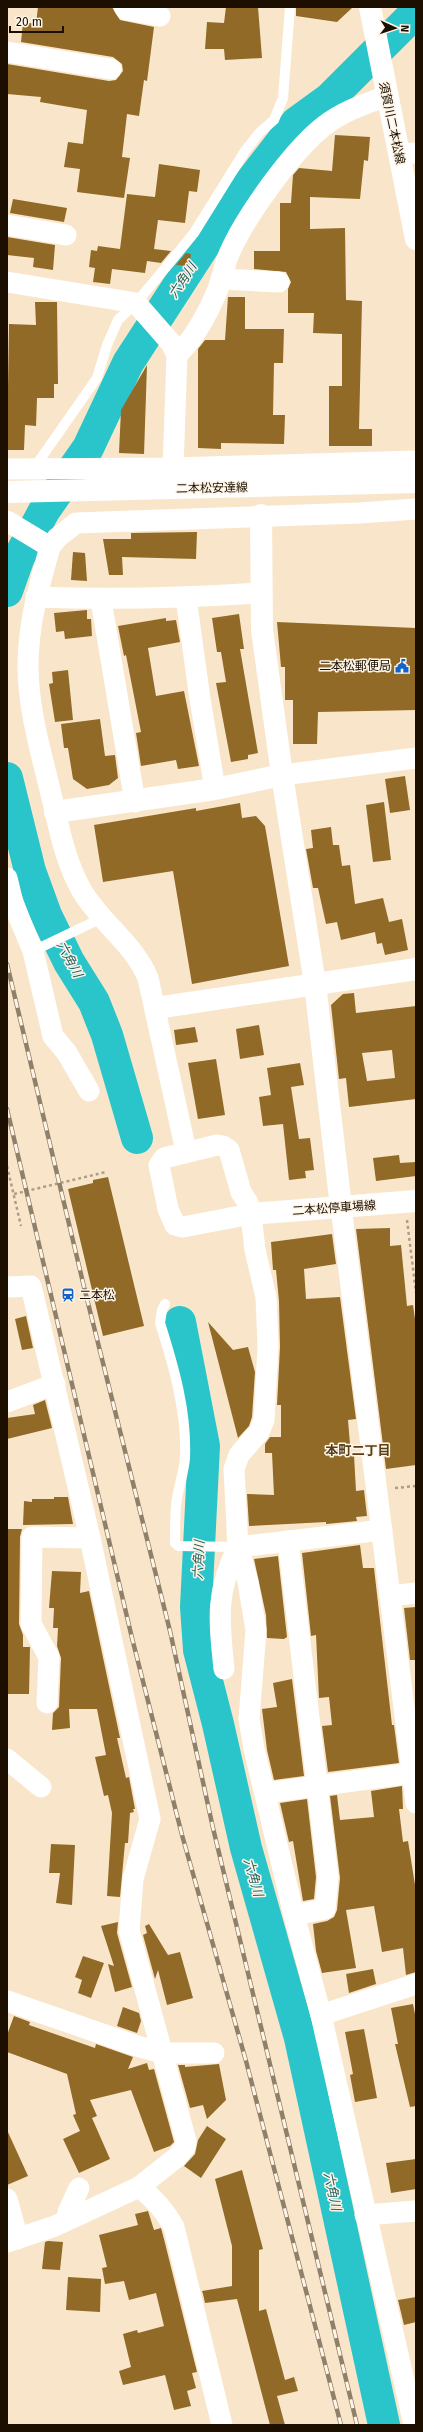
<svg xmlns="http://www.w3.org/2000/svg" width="423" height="2432" font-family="'Fira Sans','Noto Sans JP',sans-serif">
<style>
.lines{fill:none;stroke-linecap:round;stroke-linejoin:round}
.river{stroke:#29c5ca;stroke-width:32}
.building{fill:#906a26;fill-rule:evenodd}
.path{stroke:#ae9d85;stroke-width:2.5;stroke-dasharray:3 3;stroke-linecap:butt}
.service{stroke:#fff;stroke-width:10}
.minor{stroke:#fff;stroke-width:21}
.tertiary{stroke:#fff;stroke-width:22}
.secondary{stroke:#fff;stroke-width:22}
.rail-casing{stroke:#90806a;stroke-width:4.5}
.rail{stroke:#fef5e7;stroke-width:3;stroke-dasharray:9;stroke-linecap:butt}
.labels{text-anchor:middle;stroke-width:3;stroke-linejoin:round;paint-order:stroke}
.street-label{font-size:12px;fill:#1c0f00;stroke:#fef5e7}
.poi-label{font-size:12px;fill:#1c0f00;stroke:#fef5e7;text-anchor:end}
.water-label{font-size:13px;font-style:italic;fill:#256062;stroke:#fef5e7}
.neighbourhood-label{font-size:13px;font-weight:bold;fill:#574019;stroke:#fef5e7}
</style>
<rect width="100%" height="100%" fill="#f9e6ca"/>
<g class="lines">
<g class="river">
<path d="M7,591l12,-34 25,-46 44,-63 40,-85 90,-139 78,-101 33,-24 87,-87"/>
<path d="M7,778l23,93 16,44 23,47 25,40 13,33 30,103"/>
<path d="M180,1322l24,124 -8,161 3,43 19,74 28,124 54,190 84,387"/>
</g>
</g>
<g class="building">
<path d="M38,7h74l8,13 34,7 -7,54 -3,-1 -5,36 -12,-2 -5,43 8,1 -6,40 -47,-6 3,-23 -16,-2 4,-25 15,2 4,-34 -47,-8 1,-5 -34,-3v-30l102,17 7,-1 7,-9 -1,-7 -9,-7 -92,-15 2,-20 13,2z"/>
<path d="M226,7h32l4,51 -37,2 -1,-11h-19l2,-27 17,1z"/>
<path d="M296,7h57l-16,15 -41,-6z"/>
<path d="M335,135l35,2 -2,24 -4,-1 -4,39 -50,-2v32l35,-1 1,72 16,1 -3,128h13v17h-43v-60h13v-52l-29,-1 1,-20h-26v-24l3,-7 -5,-10 -32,-3v-18h26v-48h11l2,-28 6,-7 33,3z"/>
<path d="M159,164l41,6 -3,22 -8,-1 -4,32 -27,-3 -4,29 17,2 -10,12 -14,-2 -2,12 -33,-4 -2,15 -17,-2 2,-14 -6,-1 2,-17 6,1 1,-5 22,3 7,-55 28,3z"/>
<path d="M13,199l54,9 -3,14 -54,-9z"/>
<path d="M7,237l48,8 -2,25 -20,-3 1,-9 -27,-3z"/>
<path d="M186,253l5,1 -2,12 -13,-1z"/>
<path d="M228,297h17v32h39l-1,34h-9l-1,52h12l-1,29 -63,-1v6l-23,-1v-99l7,-9h20z"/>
<path d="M35,302h22l1,82h-4v14h-17l-1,28 -11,-1 -1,25h-17l2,-126 27,1z"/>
<path d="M147,365l-3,89 -25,-1 2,-43z"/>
<path d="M197,532l-1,27 -74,-2 1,18h-14l-6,-36h28v-6z"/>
<path d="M73,552l12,1 2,28 -16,-1z"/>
<path d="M87,610v9h4l1,17 -27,3 -1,-8 -8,1 -2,-19z"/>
<path d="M239,614l5,35h-4l18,104 -10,2v4l-17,3 -15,-79 10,-1 -5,-30h-4l-5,-34z"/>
<path d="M166,618v3l10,-1 4,22 -32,6 8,48 28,-5 15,75 -21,3 -2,-9 -35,6 -5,-33 5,-1 -15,-77 -2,1 -6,-30z"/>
<path d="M277,622l139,6v82l-98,2 -1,32h-24v-44h-8v-33h-4z"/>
<path d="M68,670l5,50 -18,2 -6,-38 4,-1 -1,-11z"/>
<path d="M100,719l5,37 10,-1 3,23 -9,7 -22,4 -14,-10 -5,-31h-4l-3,-24z"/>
<path d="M405,776l5,34 -20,3 -5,-34z"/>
<path d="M384,802l7,58 -18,2 -7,-57z"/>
<path d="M240,803l2,15 14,-2 9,10 24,140 -97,18 -19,-113 -70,11 -9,-57 102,-17v3z"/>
<path d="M331,827l2,18h6l3,21 8,-1 5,39 28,-6 6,24 13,-3 6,31 -23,5 -3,-12 -5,1 -2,-12 -34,8 -4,-18 -11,2 -8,-36h-5l-7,-39 7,-1 -2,-18z"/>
<path d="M354,993l2,20 60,-7v93l-67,8 -3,-29 -7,1 -8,-74 12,-11zM392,1050l3,28 -28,3 -5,-28z"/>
<path d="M259,1025l5,30 -24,4 -4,-30z"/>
<path d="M195,1027l3,15 -22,3 -2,-15z"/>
<path d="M216,1059l9,56 -27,4 -10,-56z"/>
<path d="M300,1063l4,22 -13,2 8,52 11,-1 4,32 -9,1 1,7 -17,2 -6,-56 -20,2 -4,-29 12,-2 -4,-27z"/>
<path d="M399,1155l1,8 16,-1v14l-40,5 -3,-23z"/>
<path d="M108,1177l36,149 -41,10 -35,-147 25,-6v-3z"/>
<path d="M390,1228v18l11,-1 6,61 6,-1 3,21v139l-30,4 -30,-240z"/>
<path d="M332,1234l4,30 -32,5 2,30 34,-2 16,122 -8,1 3,36 3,-1 2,36 8,-1 3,26 -11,1 1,4 -31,3v-2l-77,4 -2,-32 27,1 -2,-42h-7v-9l5,-7h11v-32h-4l3,-58 -1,-46 -3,-31h-3l-2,-28z"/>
<path d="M26,1316l7,32 -11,2 -7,-31z"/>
<path d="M208,1322l25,28 15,-3 7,25 -3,45 -3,9 -11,12z"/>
<path d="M45,1400l7,28 -45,11v-21l28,-4 -2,-9z"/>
<path d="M54,1497h14l5,27 -50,1 1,-24 8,1v-3h22z"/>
<path d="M7,1529h15l-2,8 -1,87 4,11v12h7l-1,47h-22z"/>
<path d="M360,1545l3,23h11l18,157h2l5,38 -71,9 -6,-46 10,-1 -3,-28 -10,1 -3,-63 -5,1 -9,-83z"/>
<path d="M278,1556l9,81 -3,2 -17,-1 -1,-23 -12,-56z"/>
<path d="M52,1571l29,1 -1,21 9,-2 31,147h-3l9,40 3,-1 6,32h-2l1,3 -4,1 -2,30h-3l-5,54 -13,-1 5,-83 -4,-18 -4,1 -9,-39 11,-2 -9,-46h-28l1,19 -18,2 1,-17 6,-6 2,-49 -4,-12 1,-18h-5l1,-20h-5z"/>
<path d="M416,1607v53h-6l-6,-52z"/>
<path d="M292,1679l12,97 -30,4 -7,-30 -5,-41 15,-2 -4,-24z"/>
<path d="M402,1786l1,23h-4l4,33 5,-1 8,50v81l-10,3 -3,-27 -21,4 -8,-46 -28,4 10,58 -34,5 -6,-22 -3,-27 14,-3 7,-4 3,-7 3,-32 -10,-82 7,-1 3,25 34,-3 -3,-26z"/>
<path d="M307,1799l9,78 -2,22 -11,2 -10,-60 -4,1 -9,-39z"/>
<path d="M51,1844l24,1 -3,60 -16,-2 4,-30h-11z"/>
<path d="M118,1922l-1,11 15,54 -17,5 -7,-28 6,2 -13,-40z"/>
<path d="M149,1924l19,31 12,-3 13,46 -26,7 -9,-35 -3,9 -12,-44 4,-2 -2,-7z"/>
<path d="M83,1956l21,7 -13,35 -13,-5 4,-13 -7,-3z"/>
<path d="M373,1969l3,15 -27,9 -3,-19z"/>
<path d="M413,2004l3,15v87l-6,1 -15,-63h3l-7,-36z"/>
<path d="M123,2007l16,6 2,8 -4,12 -20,-7z"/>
<path d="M14,2016l16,6 -1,3 66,23 1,-4 37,13 -5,12 19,-6 2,7 5,-1 20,73 -4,4 -16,6 -23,-62 -41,10 7,16 -5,2 18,41 -31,14 -16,-34 17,-8 -7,-16 3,-1 -9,-40 -60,-22v-17z"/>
<path d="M364,2029l13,69 -22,4 -5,-27 3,-1 -8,-42z"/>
<path d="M219,2064l7,36 -19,19 -4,-14 -13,3 -12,-43h7v2z"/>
<path d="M207,2126l19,13 -25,39 -17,-12 11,-12 3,-14z"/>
<path d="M7,2130l21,46 -21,9z"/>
<path d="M416,2159v30l-25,4 -5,-30z"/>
<path d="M242,2170l21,79 -4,1v61l7,-2 19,71 9,-3 4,14 -21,5 8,29h-15l-33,-126 -32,4 -2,-9 -1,-3 30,-5v-40l-17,-67z"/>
<path d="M148,2211l6,19 7,-2 4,15 32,129 -5,1 4,15 -9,3 4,15 -17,4 -9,-35 -42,10 -4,-14 12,-4 -8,-33 14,-4 1,3 26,-7 -8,-33 -27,7 -5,-19 -19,3 -3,-16 5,-1 -8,-32 39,-10 -3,-11z"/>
<path d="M48,2241l15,1 -3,28 -18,-1 3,-27z"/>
<path d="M68,2277l33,2 -1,33 -34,-2z"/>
<path d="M416,2297v25l-12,3 -6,-25z"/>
</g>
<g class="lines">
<g class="path">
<path d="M7,1166l14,60"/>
<path d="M14,1194l92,-22"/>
<path d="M407,1220l9,73"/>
<path d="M395,1488l21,-2"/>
</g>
<g class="service">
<path d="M34,468l63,-90 10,-33 11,-25 18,-17 41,-49 17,-21 51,-82 15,-19 14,-12 9,-22 7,-91"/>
<path d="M33,951l69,-33"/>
<path d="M165,1304l-3,6 -2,13c14,44 27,89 25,135 -1,16 -8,32 -9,48 -1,12 -1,24 -1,37l3,3 60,1"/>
</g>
<g class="minor">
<path d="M124,7l2,3 34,6"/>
<path d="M7,52l104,17"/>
<path d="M399,154l17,-1"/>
<path d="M7,225l59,10"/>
<path d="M221,279l58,3"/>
<path d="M7,282l129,21 35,40 6,12 -4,113"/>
<path d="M177,355c18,-17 31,-42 41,-66 4,-11 6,-23 11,-35 16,-37 63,-103 95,-128 19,-15 41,-22 63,-30"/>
<path d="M7,469l166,-1 243,-7"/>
<path d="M7,521l43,26c-11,39 -22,77 -22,119 0,43 13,86 23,128 8,33 14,68 31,97 19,32 52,53 66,87l38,173"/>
<path d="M50,547l7,-9 19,-15 283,-10 57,-4"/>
<path d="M36,597c75,3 149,1 225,-4"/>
<path d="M186,598l14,101 15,90"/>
<path d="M101,600l34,202"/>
<path d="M282,775l134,-17"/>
<path d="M7,878l6,25 20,48 20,85 14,17 22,38"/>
<path d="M341,1207l75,596"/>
<path d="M251,1214l-68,13 -8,-2 -7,-16 -9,-44 5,-7 53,-13 6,1 6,4 12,42 7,11 3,11 4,36 11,47 2,49 -4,74 -5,12 -20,23 -5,14 4,78 10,35 8,48 -7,89 5,30 40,166 27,100 93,410"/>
<path d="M7,1287l24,-1 59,252 60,281 -17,60 -4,51 57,211 -1,6 -8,10 -38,30 -84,39 -48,16"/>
<path d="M7,1402l48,-18"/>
<path d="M288,1541l40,336 -3,32 -31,6"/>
<path d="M390,1596l26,-3"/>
<path d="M224,1669c-5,-48 -9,-77 14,-122l144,-17"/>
<path d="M47,1703l2,-46 -18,-33 1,-87 58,1"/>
<path d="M7,1759l34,28"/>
<path d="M265,1793l147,-20"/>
<path d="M7,2001l130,45 26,7h51"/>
<path d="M321,2015l95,-31"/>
<path d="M139,2187c15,11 26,24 35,40l48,198"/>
<path d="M7,2199l11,40"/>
<path d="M365,2215l51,-4"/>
<path d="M67,2220l1,-8 11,-24"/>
</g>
<g class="tertiary">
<path d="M261,515l1,115 20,145 33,209 26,223"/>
<path d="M55,812l160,-23 67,-14"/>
<path d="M156,1008l260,-39"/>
</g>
<g class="secondary">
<path d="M370,7l46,232"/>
<path d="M7,492l409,-10"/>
<path d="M251,1214l165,-13"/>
</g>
<g class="rail-casing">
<g id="rail">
<path d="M7,964l78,327 85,340 43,197 144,597"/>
<path d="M7,1109l125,529 50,197 64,226 95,364"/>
</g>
</g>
<use href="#rail" class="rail"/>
</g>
<defs>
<g id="civic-bare" transform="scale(1.08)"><path d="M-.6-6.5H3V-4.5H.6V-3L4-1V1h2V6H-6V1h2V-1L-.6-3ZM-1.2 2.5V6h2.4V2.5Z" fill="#1363cd" stroke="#fef5e7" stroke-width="2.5" paint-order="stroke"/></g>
<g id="station-bare" transform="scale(1.08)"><path d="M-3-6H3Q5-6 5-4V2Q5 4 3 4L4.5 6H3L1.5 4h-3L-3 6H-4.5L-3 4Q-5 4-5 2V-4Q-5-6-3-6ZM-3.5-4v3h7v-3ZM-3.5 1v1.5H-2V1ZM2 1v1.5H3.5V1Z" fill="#1363cd" stroke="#fef5e7" stroke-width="2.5" paint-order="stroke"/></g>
</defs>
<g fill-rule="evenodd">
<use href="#civic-bare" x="402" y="666"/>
<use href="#station-bare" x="68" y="1295"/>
</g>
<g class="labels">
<g class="street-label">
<text transform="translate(392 123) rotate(78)" y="4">須賀川二本松線</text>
<text transform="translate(212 488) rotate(-1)" y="4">二本松安達線</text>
<text transform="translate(334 1208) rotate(-4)" y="4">二本松停車場線</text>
</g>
<g class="poi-label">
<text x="391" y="670">二本松郵便局</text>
<text x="79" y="1299" text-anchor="start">二本松</text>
</g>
<g class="water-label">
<text transform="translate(182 280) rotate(-57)" y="5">六角川</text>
<text transform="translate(70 959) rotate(62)" y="5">六角川</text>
<text transform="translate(198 1560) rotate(-87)" y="5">六角川</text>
<text transform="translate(254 1877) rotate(74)" y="5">六角川</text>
<text transform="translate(333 2191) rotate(78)" y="5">六角川</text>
</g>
<g class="neighbourhood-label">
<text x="358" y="1455">本町二丁目</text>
</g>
</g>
<rect width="423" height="2432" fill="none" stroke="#1c0f00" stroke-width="16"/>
<g transform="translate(395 28) rotate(93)" stroke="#fef5e7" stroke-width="3" paint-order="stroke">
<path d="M0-3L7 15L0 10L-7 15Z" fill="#1c0f00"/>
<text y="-6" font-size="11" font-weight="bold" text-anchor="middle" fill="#1c0f00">N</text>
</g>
<path d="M10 26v6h53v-6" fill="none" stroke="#1c0f00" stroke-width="2"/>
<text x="16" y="26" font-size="12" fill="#1c0f00" stroke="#fef5e7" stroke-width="3" paint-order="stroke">20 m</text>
</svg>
